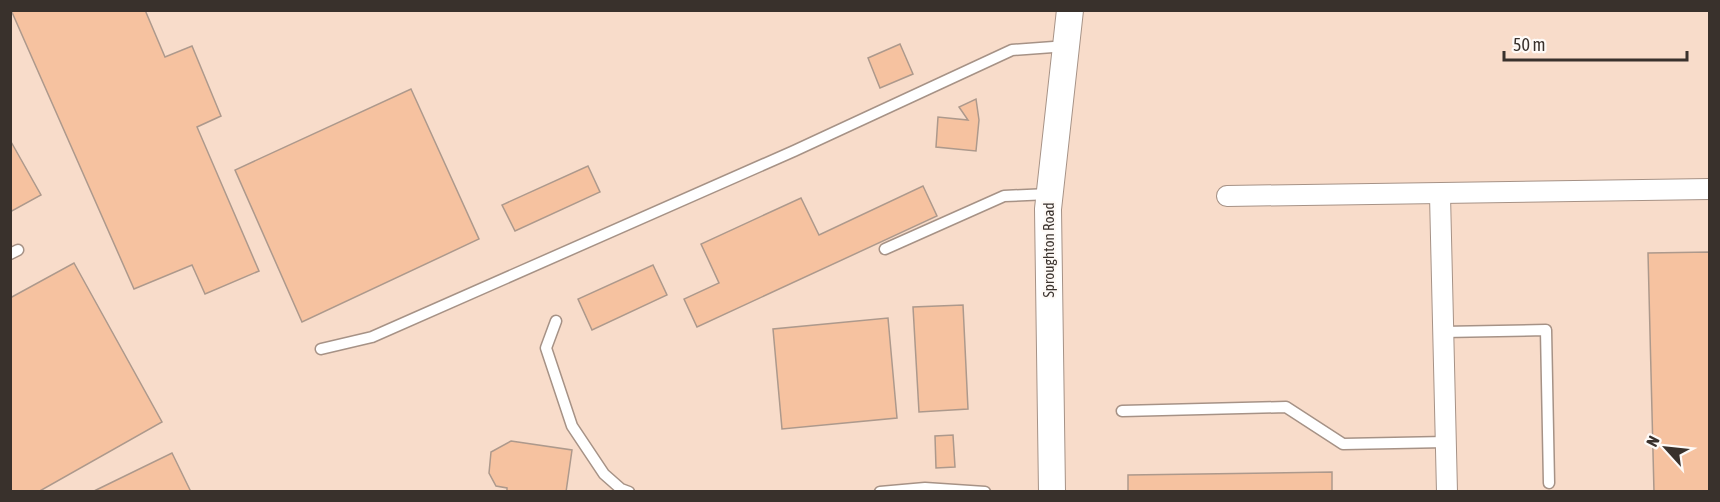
<svg xmlns="http://www.w3.org/2000/svg" width="1720" height="502" font-family="'Asap Condensed',sans-serif">
<style>
.built{fill:#f8dcca}
.building{fill:#f6c2a0;stroke:#ad998c;stroke-width:1.5}
.lines{fill:none;stroke-linecap:round;stroke-linejoin:round}
.service-casing{stroke:#a69286;stroke-width:13}
.minor-casing{stroke:#a69286;stroke-width:22}
.tertiary-casing{stroke:#a69286;stroke-width:28}
.service{stroke:#fff;stroke-width:10}
.minor{stroke:#fff;stroke-width:20}
.tertiary{stroke:#fff;stroke-width:26}
.labels{text-anchor:middle;stroke-width:4.5;stroke-linejoin:round;paint-order:stroke}
.street-label{font-size:15px;fill:#39312c;stroke:#fefaf7}
</style>
<rect width="100%" height="100%" fill="#fee9db"/>
<path class="built" d="M10,11h1699v480h-1698z"/>
<g class="building">
<path d="M11,10h134l20,47 27,-11 29,70 -24,11 62,144 -54,23 -13,-29 -58,24z"/>
<path d="M900,44l13,30 -33,14 -12,-30z"/>
<path d="M411,89l68,150 -177,83 -67,-152z"/>
<path d="M976,99l3,21 -3,31 -40,-4 2,-30 30,3 -9,-13z"/>
<path d="M10,140l31,55 -31,17z"/>
<path d="M588,166l12,26 -85,39 -13,-26z"/>
<path d="M923,186l14,30 -240,111 -13,-28 35,-16 -18,-39 100,-46 18,37z"/>
<path d="M1710,252v240h-56l-6,-239z"/>
<path d="M74,263l88,159 -124,70h-28v-194z"/>
<path d="M653,265l14,30 -75,35 -14,-31z"/>
<path d="M963,305l5,104 -49,3 -6,-105z"/>
<path d="M888,318l9,100 -115,11 -9,-100z"/>
<path d="M953,435l2,32 -19,1 -1,-32z"/>
<path d="M511,441l61,9 -6,42h-59v-4l-11,-2 -7,-13 2,-21z"/>
<path d="M172,453l19,39h-99z"/>
<path d="M1332,472v20h-204v-17z"/>
</g>
<g class="lines">
<g class="service-casing">
<g id="service">
<path d="M885,249l119,-53 45,-2"/>
<path d="M10,254l8,-4"/>
<path d="M556,321l-10,27 26,78 32,48 17,15 8,3"/>
<path d="M1443,332l103,-2 3,153"/>
<path d="M321,349l51,-12 422,-186 218,-101 55,-4"/>
<path d="M1122,411l164,-4 57,37 103,-2"/>
<path d="M880,492l45,-4 60,4"/>
</g>
</g>
<g class="minor-casing">
<g id="minor">
<path d="M1440,195l7,297"/>
<path d="M1227,196l483,-7"/>
</g>
</g>
<g class="tertiary-casing">
<path id="tertiary" d="M1052,492l-4,-283 22,-199"/>
</g>
<use href="#service" class="service"/>
<use href="#minor" class="minor"/>
<use href="#tertiary" class="tertiary"/>
</g>
<g class="labels">
<g class="street-label">
<text transform="translate(1049 250) rotate(-90)" y="5">Sproughton Road</text>
</g>
</g>
<rect width="1720" height="502" fill="none" stroke="#39312c" stroke-width="24"/>
<g transform="translate(1666 448) rotate(297)" stroke="#fefaf7" stroke-width="4.5" paint-order="stroke">
<path d="M0-4.5L10 22L0 15L-10 22Z" fill="#39312c"/>
<text y="-9" font-size="16" font-weight="bold" text-anchor="middle" fill="#39312c">N</text>
</g>
<path d="M1504 51v9h183v-9" fill="none" stroke="#39312c" stroke-width="3"/>
<text x="1513" y="51" font-size="18" fill="#39312c" stroke="#fefaf7" stroke-width="4.5" paint-order="stroke">50 m</text>
</svg>
